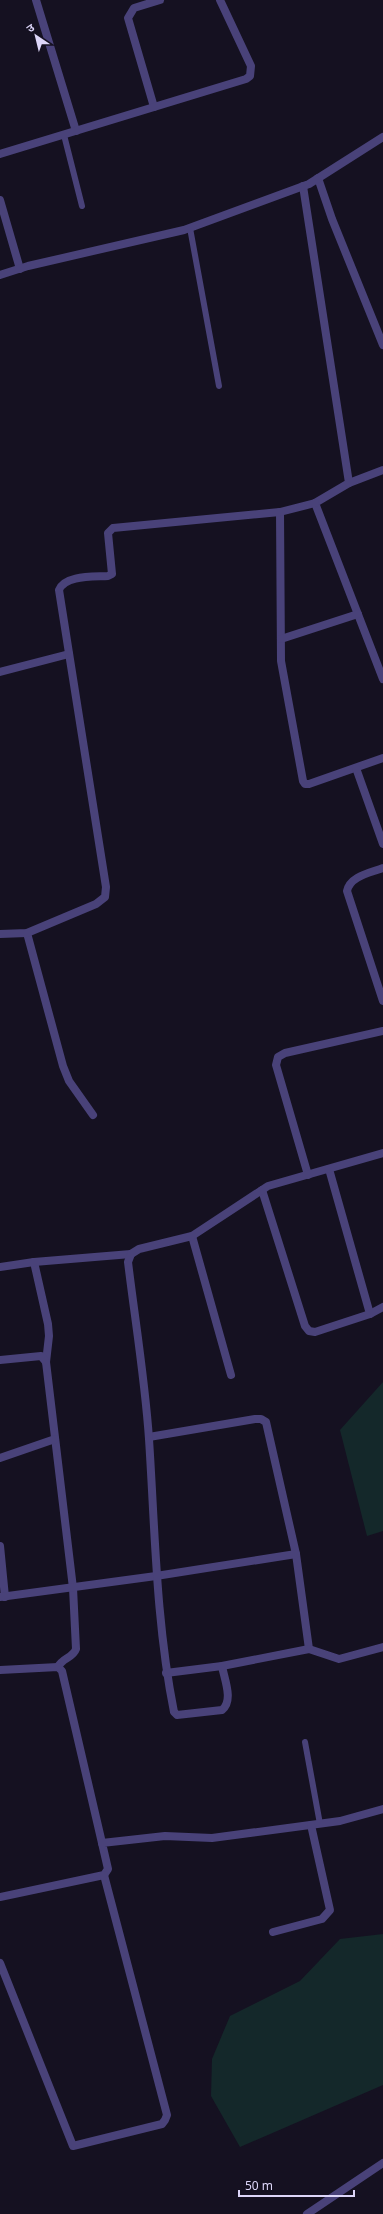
<svg xmlns="http://www.w3.org/2000/svg" width="383" height="2214" font-family="'Noto Sans','Noto Sans Devanagari',sans-serif">
<style>
.green{fill:#14282a}
.lines{fill:none;stroke-linecap:round;stroke-linejoin:round}
.service{stroke:#494279;stroke-width:6}
.minor{stroke:#494279;stroke-width:8}
</style>
<rect width="100%" height="100%" fill="#151121"/>
<g class="green">
<path d="M383,1382v149l-16,5 -27,-106z"/>
<path d="M383,1934v151l-143,62 -29,-51 1,-37 18,-43 70,-35 40,-42z"/>
</g>
<g class="lines">
<g class="service">
<path d="M64,135l18,71"/>
<path d="M190,228l29,158"/>
<path d="M305,1742l15,82"/>
</g>
<g class="minor">
<path d="M36,0l40,131"/>
<path d="M154,107l-26,-89 6,-10 26,-8"/>
<path d="M0,154l246,-75 4,-3 1,-10 -31,-66"/>
<path d="M318,178l14,41 51,126"/>
<path d="M303,186l46,297 -34,20 68,176"/>
<path d="M0,200l20,69"/>
<path d="M0,275l28,-9 156,-36 125,-46 74,-47"/>
<path d="M349,483l34,-13"/>
<path d="M280,512l1,149 22,120 2,3h4l74,-26"/>
<path d="M281,639l77,-25"/>
<path d="M0,672l69,-18"/>
<path d="M356,768l27,76"/>
<path d="M383,868c-13,5 -33,8 -36,23l36,110"/>
<path d="M27,933l36,133 6,15 24,34"/>
<path d="M0,934l27,-1 69,-29 9,-7 1,-10 -47,-297c6,-15 34,-13 49,-14l4,-2 -4,-41 5,-5 167,-16 35,-9"/>
<path d="M329,1169l41,145"/>
<path d="M308,1175l-32,-110 2,-8 7,-4 98,-22"/>
<path d="M262,1190l43,136 4,5 6,1 55,-18 13,-7"/>
<path d="M192,1236l39,139"/>
<path d="M34,1262l14,62 1,12 -3,26"/>
<path d="M0,1267l34,-5 97,-8"/>
<path d="M0,1360l41,-4 5,6 27,226 3,61c-3,9 -14,9 -18,18"/>
<path d="M149,1437l106,-18h6l5,3 30,132 13,95"/>
<path d="M0,1458l55,-19"/>
<path d="M0,1546l5,51"/>
<path d="M0,1597l156,-21 140,-22"/>
<path d="M222,1666c2,12 12,35 0,44l-45,5 -3,-3c-18,-90 -19,-182 -25,-273 -4,-59 -14,-119 -21,-177l3,-8 8,-5 53,-13 76,-50 115,-33"/>
<path d="M0,1670l58,-3 4,4 40,172"/>
<path d="M166,1673l56,-7 87,-17 30,10 44,-12"/>
<path d="M0,1897l104,-22 4,-6 -6,-26 63,-7 47,2 128,-17 43,-12"/>
<path d="M273,1932l49,-13 8,-9 -19,-85"/>
<path d="M0,1963l73,183 89,-22 3,-4 2,-5 -63,-240"/>
<path d="M307,2214l76,-51"/>
</g>
</g>
<g transform="translate(36 36) rotate(325)" stroke="#151121" stroke-width="3" paint-order="stroke">
<path d="M0-3L7 15L0 10L-7 15Z" fill="#ddd6f9"/>
<text y="-6" font-size="11" font-weight="bold" text-anchor="middle" fill="#ddd6f9">उ</text>
</g>
<path d="M239 2190v6h115v-6" fill="none" stroke="#ddd6f9" stroke-width="2"/>
<text x="245" y="2190" font-size="12" fill="#ddd6f9" stroke="#151121" stroke-width="3" paint-order="stroke">50 m</text>
</svg>
